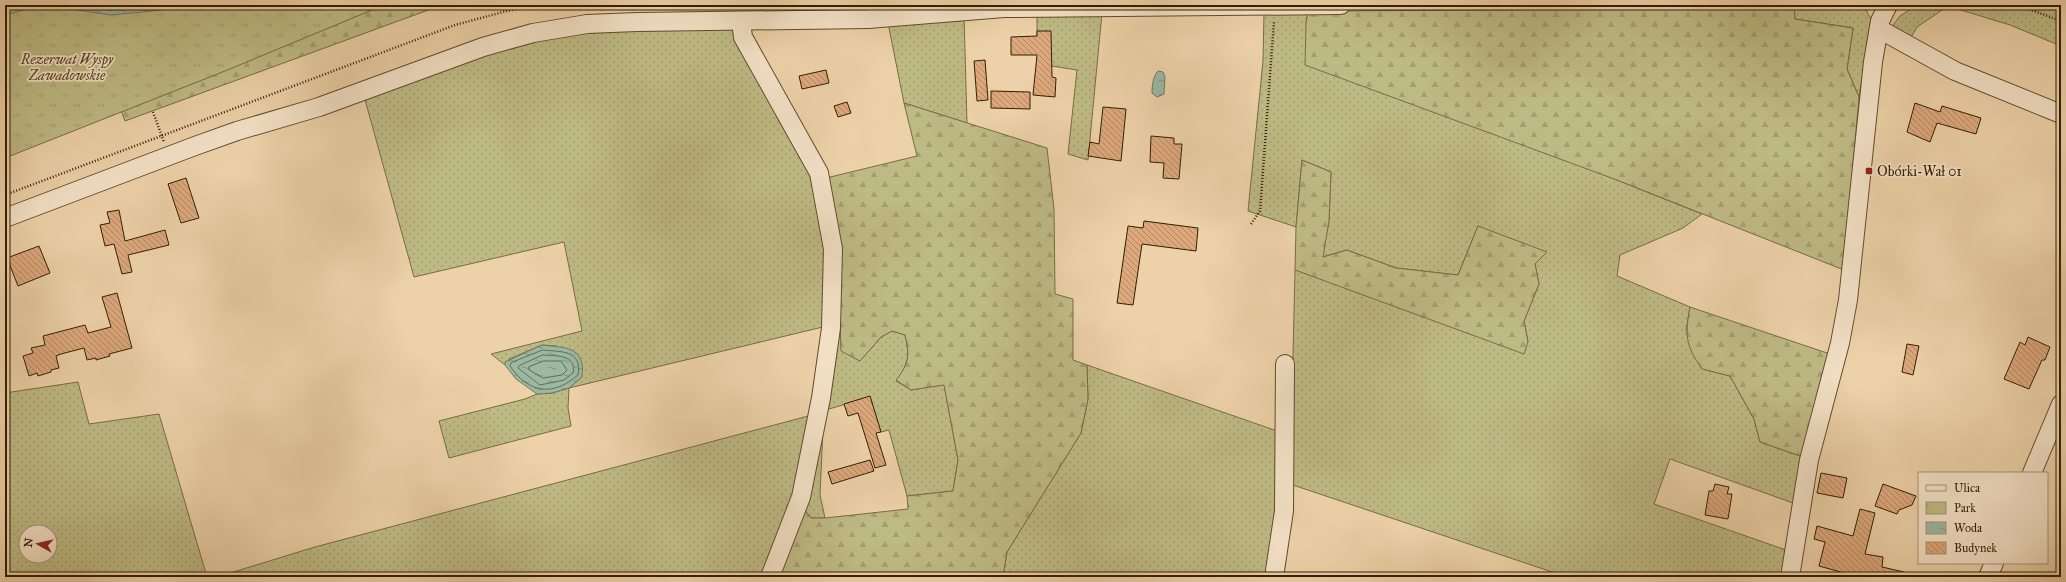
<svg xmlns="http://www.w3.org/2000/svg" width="2066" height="582" font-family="'IM FELL Great Primer',serif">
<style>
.grass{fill:url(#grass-dots);stroke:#786c44;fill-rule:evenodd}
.forest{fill:url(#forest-firs);stroke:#786c44}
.park{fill:url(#park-tufts);stroke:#786c44}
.water{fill:url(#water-ripples);stroke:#717a62}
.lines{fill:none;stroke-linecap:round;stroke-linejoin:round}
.shore{stroke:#666b52;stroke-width:1}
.building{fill:url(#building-back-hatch);stroke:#331e03}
.minor-casing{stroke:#624b2c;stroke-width:20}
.path{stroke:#331e03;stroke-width:2.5;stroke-dasharray:1 2;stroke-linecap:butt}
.minor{stroke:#f3e1c6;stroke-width:18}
.poi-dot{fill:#8f2418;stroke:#f3e1c6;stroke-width:1.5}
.labels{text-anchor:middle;stroke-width:3.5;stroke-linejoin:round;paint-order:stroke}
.park-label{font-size:14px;font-style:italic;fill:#564523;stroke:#f3e1c6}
.poi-label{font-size:14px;fill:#331e03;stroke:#f3e1c6;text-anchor:start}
</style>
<defs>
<pattern id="grass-dots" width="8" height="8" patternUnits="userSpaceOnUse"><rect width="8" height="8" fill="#beba84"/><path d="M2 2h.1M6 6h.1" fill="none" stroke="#a49f70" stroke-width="1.8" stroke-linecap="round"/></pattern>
<pattern id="forest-firs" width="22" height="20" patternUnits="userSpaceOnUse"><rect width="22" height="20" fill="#beba84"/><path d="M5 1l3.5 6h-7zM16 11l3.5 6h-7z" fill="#a49f70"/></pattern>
<pattern id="park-tufts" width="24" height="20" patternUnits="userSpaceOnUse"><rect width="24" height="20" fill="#beba84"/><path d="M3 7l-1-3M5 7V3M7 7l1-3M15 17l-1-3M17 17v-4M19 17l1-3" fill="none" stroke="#a49f70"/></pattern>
<pattern id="water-ripples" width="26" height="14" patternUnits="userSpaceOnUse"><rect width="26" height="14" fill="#9ab8a2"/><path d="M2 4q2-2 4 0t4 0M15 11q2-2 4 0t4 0" fill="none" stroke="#7e9582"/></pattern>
<pattern id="building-back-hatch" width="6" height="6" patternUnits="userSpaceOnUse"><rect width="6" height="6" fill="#dca87c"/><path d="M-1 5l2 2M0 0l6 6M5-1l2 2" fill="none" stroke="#b38863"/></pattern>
</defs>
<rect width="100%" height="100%" fill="#edd1a8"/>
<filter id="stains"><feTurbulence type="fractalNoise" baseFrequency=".005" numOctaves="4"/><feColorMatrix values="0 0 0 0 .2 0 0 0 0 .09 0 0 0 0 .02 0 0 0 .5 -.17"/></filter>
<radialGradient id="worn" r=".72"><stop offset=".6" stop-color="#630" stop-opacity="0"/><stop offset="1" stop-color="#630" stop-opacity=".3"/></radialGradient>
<g class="grass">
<path d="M1794,5h63l9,5 5,9 -12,78 -12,-28 6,-41 -58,-9z"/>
<path d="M1917,5h144v41l-51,-21 -62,-19 -31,21 -7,12 -20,-10 10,-13z"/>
<path d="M1037,13h65l-14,147 -20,-6 9,-84 -25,-4 -15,-30z"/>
<path d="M1264,13l44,1 -2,9 311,157 85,34 -19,14 -63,27 -3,21 73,31 -4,24 16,38 28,7 24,43 6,23 43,15 -10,46 -123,-44 -16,45 132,46 -4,27h-215l-277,-93 5,-214 233,71 -4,-20 15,-37 -4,-20 -57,-38 -20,49 -62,-7 -49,-18 -25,7 7,-36 2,-49 -29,-12 -6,67 -48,-16 15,-150z"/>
<path d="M964,16l3,107 -63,-20 -16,-80z"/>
<path d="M731,26l83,155 15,69 -2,76 -258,62 -1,20 3,18 -122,32 -10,-37 86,-22 12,-5 15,-1 17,-5 13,-11 -25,-31 -15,-1 -33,14 -4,6 -14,-11 91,-23 -18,-89 -150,35 -50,-181 81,-29 102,-31 57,-5z"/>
<path d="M839,294l21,67 21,-24 11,-6 13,4c5,21 4,28 -9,46l15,9 33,-6 14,76 -5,31 -46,5 -18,-66 -8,2 -11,-35 -41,12 -6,-5z"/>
<path d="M1087,365l196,68 -4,70 -12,74h-264l4,-25 74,-119 7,-34z"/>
<path d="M78,382l11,42 70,-10 48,163h-202v-184zM26,532h24v24h-24z"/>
<path d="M812,415l-17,88 -31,74h-547l98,-30z"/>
<path d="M823,428l-3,67 5,23h-14l-8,-10z"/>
</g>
<g class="forest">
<path d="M213,5h229l-317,116 -24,-65z"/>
<path d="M1773,5h21l1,14 58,9 -6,41 12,28 -15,173 -227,-90 -312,-115 1,-42 2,-12 398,-2z"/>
<path d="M904,103l143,45 7,61 1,85 18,5v61l14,5 1,34 -7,34 -74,119 -4,25h-226l26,-69 8,10h14l83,-9 -1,-13 46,-5 5,-31 -14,-75 -33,5 -15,-10c13,-16 14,-25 9,-45l-13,-4 -11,6 -21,24 -19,-10 -2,-57 -13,-116 91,-22z"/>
<path d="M1302,160l29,12 -2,49 -6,36 24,-7 49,18 62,7 20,-49 69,26 -12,12 4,20 -15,37 4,21 -4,12 -229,-84 1,-43z"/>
<path d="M1690,307l140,47 -27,103 -43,-15 -6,-23 -24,-43 -28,-7c-17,-24 -17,-34 -12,-62z"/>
</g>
<path class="park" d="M5,5h379l-159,66 -220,87z"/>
<g class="water">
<path d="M5,5h208l-102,10 -68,-10 -38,10z"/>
<path d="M1158,71l5,1 2,5 -1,17 -7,3 -5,-4c0,-7 1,-17 6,-22z"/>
<path d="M542,345c22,3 44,0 40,32l-13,11 -17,5 -15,1 -21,-15 -11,-14v-3z"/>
</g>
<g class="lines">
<g class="shore">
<path d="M70,5l41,5 59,-5"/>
<path d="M543,350c16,2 40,-1 35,25 -25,22 -50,18 -68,-9l1,-3z"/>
<path d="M543,355c12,1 34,-1 30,18l-9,7 -24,5 -22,-17 1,-2z"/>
<path d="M544,361h17l6,9 -5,5 -19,3 -14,-8v-3z"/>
</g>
</g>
<g class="building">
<path d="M1037,31h14l1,46 4,1 -1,19 -22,-2 4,-40h-26v-18l26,-1z"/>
<path d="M985,60l3,40 -11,1 -3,-40z"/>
<path d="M826,70l3,13 -27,6 -3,-13z"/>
<path d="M991,91l39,1v17l-39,-1z"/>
<path d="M847,102l4,11 -13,4 -4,-11z"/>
<path d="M1915,103l25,9 2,-6 39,12 -5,16 -39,-11 -7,19 -23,-10z"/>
<path d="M1103,107l23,2 -5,52 -33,-5 2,-14 9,2z"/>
<path d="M1151,136l23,2v6h8l-3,35 -16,-1 1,-15 -14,-1z"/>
<path d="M186,178l13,40 -18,5 -13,-39z"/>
<path d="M119,210l6,31 40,-11 4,15 -41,10 4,17 -10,2 -8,-30 -9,2 -5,-21 10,-2 -3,-11z"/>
<path d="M1144,221l54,7 -2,23 -54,-7 -9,61 -16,-2 11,-77 15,2z"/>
<path d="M39,246l11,27 -32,13 -11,-28z"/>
<path d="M117,293l15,55 -23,6 1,2 -14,4v-2l-9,2 -3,-12 -23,6 -5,2 3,12 -8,2v2l-13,4 -1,-3 -8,3 -6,-20 10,-3 -2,-5 14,-3 -2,-9 42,-11 3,8 23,-6 -9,-30z"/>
<path d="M2028,337l22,10 -5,13h-3l-13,29 -25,-10 16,-37 5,3z"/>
<path d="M1907,344l12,2 -6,29 -11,-3z"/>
<path d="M870,396l11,36 -5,1 10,32 -11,3 -17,-55 -10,3 -4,-12z"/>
<path d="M870,460l4,11 -42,13 -4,-12z"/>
<path d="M1821,473l26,5 -4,20 -26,-5z"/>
<path d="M1715,484l14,3 -2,7h5l-4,25 -23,-4 4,-24h4z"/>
<path d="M1883,484l33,12 -4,9 -13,5 -2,4 -22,-8z"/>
<path d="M1860,509l15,4 -10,41 18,3 -1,10 22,5v5h-33l-27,-4 -25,-7 6,-24 -11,-3 3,-13 36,10z"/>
</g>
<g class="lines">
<g class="minor-casing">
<g id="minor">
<path d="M741,21l2,16 76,136 14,76 -2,79 -10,70 -20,99 -31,80"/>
<path d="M1879,29l76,42 106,43"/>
<path d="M5,218l190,-72 42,-15 82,-24 164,-60 50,-14 54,-9 50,-2 231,-3 136,-11 337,-3"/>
<path d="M2032,473l29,-69"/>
<path d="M1274,577l10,-66 1,-147"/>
<path d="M1790,577l19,-117 31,-117 8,-43 25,-238 7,-41 8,-16"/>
<path d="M1988,577l6,-14"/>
</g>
</g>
<g class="path">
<path d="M2018,5l43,16"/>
<path d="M153,112l11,30"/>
<path d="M5,195l450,-170 48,-13 31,-7"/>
<path d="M1251,224l9,-13 14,-190"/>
</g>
<use href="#minor" class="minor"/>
</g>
<rect class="poi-dot" x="1865" y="167" width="8" height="8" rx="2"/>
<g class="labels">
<g class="park-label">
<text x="67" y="64">Rezerwat Wyspy<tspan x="67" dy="16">Zawadowskie</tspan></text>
</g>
<g class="poi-label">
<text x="1877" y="176">Obórki-Wał 01</text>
</g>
</g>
<rect width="2066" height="582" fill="none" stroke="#edd1a8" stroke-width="20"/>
<rect x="6" y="6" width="2054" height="570" fill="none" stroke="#331e03" stroke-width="2"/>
<rect x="10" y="10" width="2046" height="562" fill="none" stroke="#331e03"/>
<rect x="1918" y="472" width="130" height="92" fill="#f3e1c6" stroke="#a69378"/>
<rect x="1926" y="485" width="20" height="6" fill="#f3e1c6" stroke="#a69378"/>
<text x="1954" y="492" font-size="12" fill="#331e03">Ulica</text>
<rect x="1926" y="502" width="20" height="12" fill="url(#park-tufts)" stroke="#a69378"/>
<text x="1954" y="512" font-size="12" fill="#331e03">Park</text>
<rect x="1926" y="522" width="20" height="12" fill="url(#water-ripples)" stroke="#a69378"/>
<text x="1954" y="532" font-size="12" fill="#331e03">Woda</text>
<rect x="1926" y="542" width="20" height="12" fill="url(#building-back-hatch)" stroke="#a69378"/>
<text x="1954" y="552" font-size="12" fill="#331e03">Budynek</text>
<g transform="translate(38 544) rotate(278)"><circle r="19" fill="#f3e1c6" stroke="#a69378"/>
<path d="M0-3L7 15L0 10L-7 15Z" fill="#8f2418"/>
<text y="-6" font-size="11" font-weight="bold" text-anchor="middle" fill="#331e03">N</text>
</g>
<rect width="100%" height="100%" filter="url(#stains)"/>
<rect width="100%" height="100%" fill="url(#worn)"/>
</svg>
